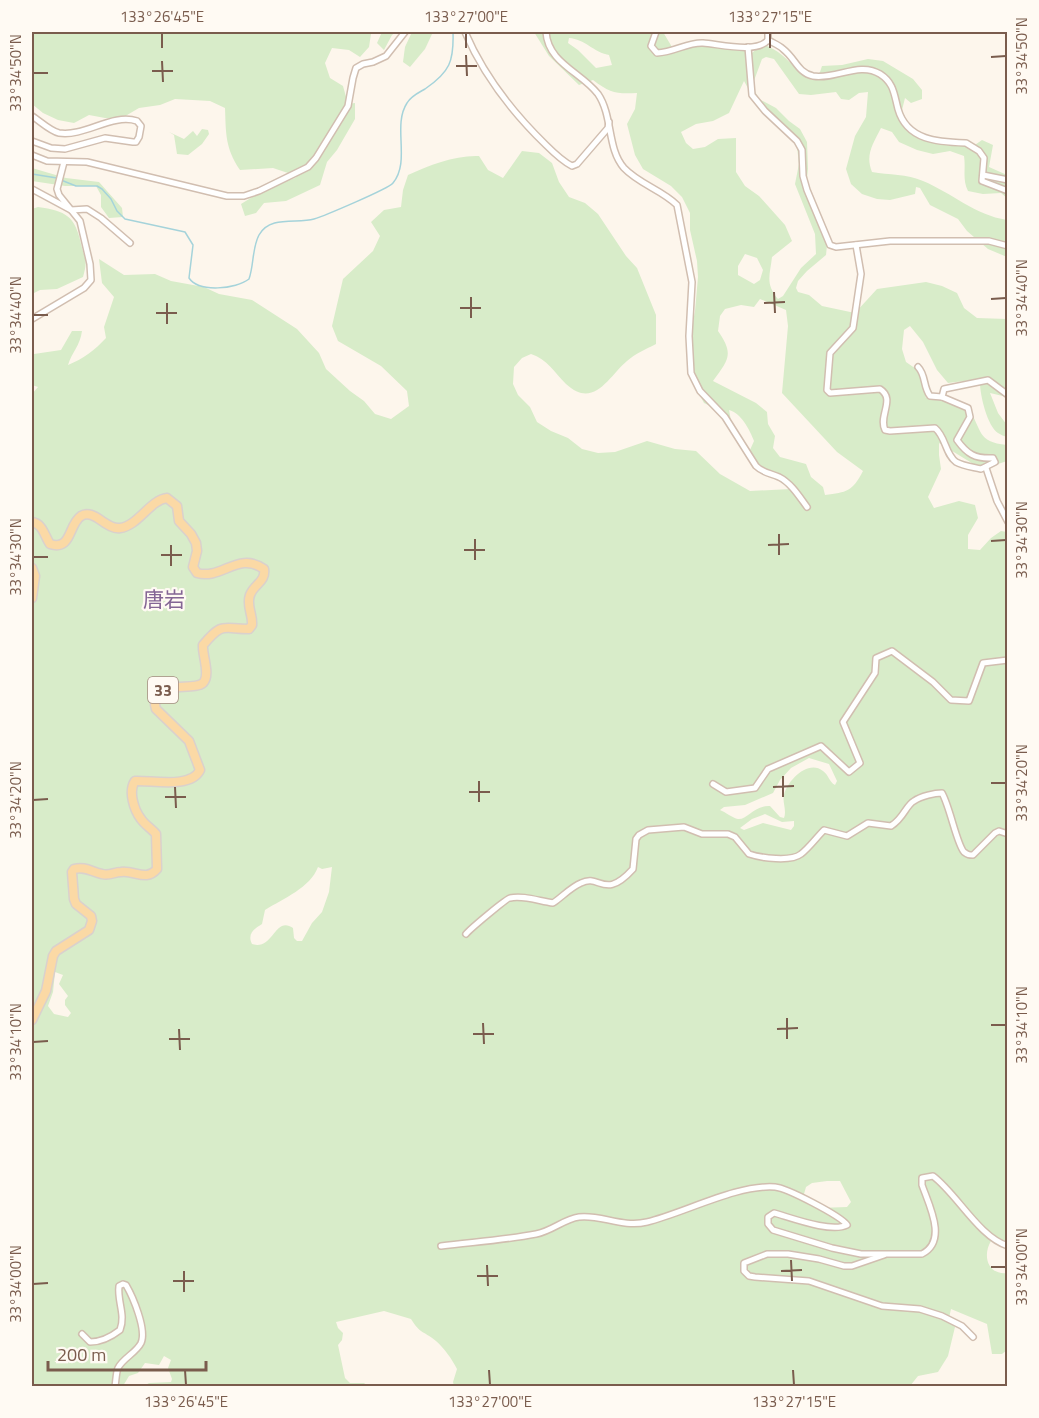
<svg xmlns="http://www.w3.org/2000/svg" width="1039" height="1418" font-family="'Titillium Web','Noto Sans JP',sans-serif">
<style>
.green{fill:#d8ecc9;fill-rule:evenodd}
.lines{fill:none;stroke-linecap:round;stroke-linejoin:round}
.stream{stroke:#a5d3da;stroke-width:1.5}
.minor-casing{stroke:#d1beb0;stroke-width:8}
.primary-casing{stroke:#dad1cd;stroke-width:11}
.minor{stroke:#fff;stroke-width:5}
.primary{stroke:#fbd9a5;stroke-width:8}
.ticks{fill:none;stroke:#7a5c4d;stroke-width:2}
.labels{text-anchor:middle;stroke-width:4.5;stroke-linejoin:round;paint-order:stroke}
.shield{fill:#fffaf3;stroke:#a28b7f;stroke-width:1.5}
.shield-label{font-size:16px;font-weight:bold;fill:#7a5c4d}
.quarter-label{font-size:21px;fill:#846695;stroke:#fffaf3}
.neatline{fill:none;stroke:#7a5c4d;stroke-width:2}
.ticks-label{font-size:15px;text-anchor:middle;fill:#7a5c4d}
</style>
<rect width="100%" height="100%" fill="#fdf6ec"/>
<g class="green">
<path d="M32,32h336l3,2 -2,13 -9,10 -11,-7 -17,-2 -7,15 5,15 13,8 5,18 7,-1v16l-18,31 -10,12 -7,23 -34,16 -22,2 -8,10 -11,3 -4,-12 26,-16 28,-10 7,-7 -14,2 -15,-5 -33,2c-15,-22 -14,-37 -15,-62l-15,-7 -35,-2 -15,6 -21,3 -17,10h-17l-16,-3 -15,8 -16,-3 -15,-7 -11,-9z"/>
<path d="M382,32h14l-4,3 -8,15 -7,-7z"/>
<path d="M412,32h21l-8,17 -15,18 -7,-5 2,-15z"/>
<path d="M534,32h129l9,15 32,-7 33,7 15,6 10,-9c26,9 28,24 50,36l8,-8 2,-6 20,-1 26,-6 15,2 30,18 9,11v9l-11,4 -6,-5 -3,12 9,21c8,2 16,6 24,7 14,2 25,-1 37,9l10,-7 11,5 -4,22 18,8v23l-6,-5 -18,1 -15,-3c-6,-12 -2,-22 -4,-35l-14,-5 -17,3 -16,-4 -18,-8 -7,-10 -11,-4c-8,16 -16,27 -9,44 17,3 35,2 51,9 29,12 52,34 84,39v37l-19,-8 -21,-18 -9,-12 -28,-14 -10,-17 -4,-1 -1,7 -25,6 -13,-1 -15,-5 -11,-10 -5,-15 9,-33 11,-19 2,-25 -9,1 -10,7 -8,-1 -5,-7 -25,3 -12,-1 -25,-35 -8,-2 -4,2 -10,27 7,13 17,9 13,13 11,8 7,13 1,27 -2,19 21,57 -1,10 -19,16 -9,10 -2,7 2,4 11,3 13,11 33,7 22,-24 49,-7 16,4 15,7 7,15 13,10 30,1v78l-17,-4 8,20 9,12v12c-3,-1 -6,-2 -9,-4 -11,-7 -19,-41 -18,-54l-32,4 -11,-13 -14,-28 -13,-16 -6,4 -2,19 4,13 13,9 7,27 22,2 20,8c15,22 8,34 39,37v16l-21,7 -11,-3 -36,-22v12l2,14 -13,28 6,11 25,-7 16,4 3,13 -10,17v14l12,1 11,-12 10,-7 6,1 1,709h-17c-9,15 -3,34 16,32v77l-5,4h-10l-5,-30 -36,-15 -2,9 6,9 -7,29 -10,16 -20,4 -8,10h-456l-1,-4 4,-13c-5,-10 -13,-21 -21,-28 -12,-10 -16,-7 -25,-22l-27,-8 -48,11 2,6 5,5 -1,7 -4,5 7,33 5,5h14l4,3h-224l5,-3 22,-1 1,-3 -4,-11 3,-8 -7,-4 -5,9 -14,-2 -7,10 -9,3 -6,10h-91v-992l6,-7 -6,-2v-29l2,-2 27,-4 11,-19h10c-2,15 -10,21 -14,34 15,-6 27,-15 38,-27l-2,-11 10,-30 -12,-14 -3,-24 25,16 31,-1 16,7 33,6 15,7 33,6 45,29 22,24 7,16 24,22 14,10 11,13 16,5 18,-13 -2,-15 -26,-25 -43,-25 -6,-15 11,-47 30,-28 7,-15 -9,-14 13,-12 17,-3 2,-17 5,-15c22,-10 47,-20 71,-19l9,14 15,8 19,-27 17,2 13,10 7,19 10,15 16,6 13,11 28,42 11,12 19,47v29c-10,5 -21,10 -29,17 -18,15 -33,49 -61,23 -11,-11 -19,-25 -35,-30l-9,4 -8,9 -1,17 5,11 12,12 7,15 14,9 17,7 14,11 16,4 17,-1 32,-11 28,8 21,2 24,23 30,17 41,-2 -4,-7c-19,-1 -28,-17 -37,-32l4,-9c-4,-11 -13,-28 -25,-31l3,16 -11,-15 -17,-8 -8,-15 -7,-46 6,-31 3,-34 -1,-16 -7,-31v-17l-8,-16 -11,-11 -28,-17 -8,-14 -8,-31 8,-15 2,-16c-21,1 -27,0 -44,-13l-14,5 -30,-29zM569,38c16,1 24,14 40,17l3,10 -16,3 -18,-18 -10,-7zM744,81l11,20 37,32 5,14 2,17 -4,20 20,50 1,20 -15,14 -18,28 -5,3c-13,-15 -8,-24 -6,-42l20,-16 -7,-16 -26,-29 -14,-10 -9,-14v-34l-18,1 -13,8 -12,2 -7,-6 -5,-11 15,-8 17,-3 16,-8zM745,254l12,4 6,12 -3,10 -6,4 -16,-9v-9zM760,299l26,11 2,16 -6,67 55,59 26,19c-11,21 -16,21 -38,24l-2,-8 -12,-10 -5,-13 -26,-7 -7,-9 2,-12 -7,-12 -1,-12 -11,-9 -43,-22c16,-22 21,-27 5,-50l2,-15 5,-7 16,-4 13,2zM809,758l20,6 8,17 -2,4c-6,-3 -6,-10 -12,-14 -15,-12 -36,10 -39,24 -2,7 3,15 0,23l-4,-1 -10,-11c-16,-1 -23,14 -32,13 -5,-1 -13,-7 -18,-9l4,-3 21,-2 28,-12 7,-13 11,-12zM765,814l17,8 12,-1v5l-3,4 -28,-7 -19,7 -4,-2 12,-9zM318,867l4,2 10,-2 -3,25 -7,20 -10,11 -10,18h-5l-3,-3 -1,-10c-18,-13 -20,23 -41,16 -5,-10 2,-15 10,-20l3,-14c19,-12 45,-22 53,-43zM55,972l8,3 -4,9 9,12 -3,4v5l6,8 -3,4 -14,-3 -6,-8 5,-14zM827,1181h13l11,21 -4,5 -28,1 -15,-14 2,-7 6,-4z"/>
<path d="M202,129l6,1 1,4 -7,10 -14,11 -11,-1 -3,-19 -5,-3 15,7 9,-8 4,5z"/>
<path d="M32,168l34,10 33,4 23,26 1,9 -14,1 -8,-11v-12l-5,-9h-31l-33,-5z"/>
<path d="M38,207c28,4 37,9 43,37 4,16 7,16 2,33l-26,12 -17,1 -8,4v-85z"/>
</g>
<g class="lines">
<g class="stream">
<path d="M32,174l25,4"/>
<path d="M61,180l15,6h21l5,3 9,10 6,12 8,8 60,13 8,13 -4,33c10,15 47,11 60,1 5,-14 3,-31 10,-44 11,-20 38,-11 55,-16 10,-3 74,-30 79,-36 18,-22 -1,-57 14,-80 4,-7 11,-10 18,-14 25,-17 29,-28 28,-57"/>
</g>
<g class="minor-casing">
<g id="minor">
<path d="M465,32c18,42 48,81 81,113 8,8 16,16 26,21l5,-2 31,-36 1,-6"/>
<path d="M546,32c2,31 35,40 52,62 15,22 9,55 26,74 15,16 38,22 53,37l15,77 -3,54 2,37 9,18 25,26 31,49c7,7 14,7 23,11 12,6 20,19 28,30"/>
<path d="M656,32l-5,14 6,7c18,-1 31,-11 46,-10 16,1 54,11 65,-3v-8"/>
<path d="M768,40c5,3 11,5 15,9 12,9 15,24 30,27 23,4 46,-15 67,-2 14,9 14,20 18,35 9,32 41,33 68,34l13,8 5,7 -2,23 26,10"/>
<path d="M748,47l4,48 13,16 32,30 5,9 1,26 4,14 23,55 6,2 54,-6h99l19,5"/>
<path d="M32,116c8,5 18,15 27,17 26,4 53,-20 78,-12l4,5 -2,11 -3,5h-3l-28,-4 -40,11 -14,-1 -19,-7"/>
<path d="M32,155l15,6 40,1 140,34h17l15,-5 49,-24 8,-9 32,-52 5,-28 3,-10 7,-4 10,-2 13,-6 19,-24"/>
<path d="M983,175l25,5"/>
<path d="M32,189l39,21 16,-1 14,9 29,25"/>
<path d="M856,245l5,29 -8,54 -23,25 -3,37 3,3 50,-4c16,10 -2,27 5,41l5,1 45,-3c11,9 10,26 21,34 7,4 17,5 25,7l14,-7 -2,-4c-18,1 -26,-4 -36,-18l13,-23 -2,-9 -26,-11 2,-8 44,-9 20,15"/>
<path d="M32,319l52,-31 7,-8 -1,-16 -10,-43 -21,-26 -2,-6 7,-27"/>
<path d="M918,367c8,8 5,20 12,29l12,1"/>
<path d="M986,468l11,33 11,21"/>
<path d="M713,784l13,8 29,-4 13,-19 53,-23 28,26 11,-9 -17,-41 32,-49 1,-15 16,-7 41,31 18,18 18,1 14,-38 25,-3"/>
<path d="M466,934c4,-5 41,-36 44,-36 13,-3 29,3 43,5 9,-6 18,-16 28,-20 19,-10 23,18 52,-14l3,-30 3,-4 9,-5 36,-3 18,7h26l7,3 14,17c12,4 42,8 52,0 8,-6 15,-16 23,-24l23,6 21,-13 23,3c13,-8 15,-21 23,-25 7,-5 21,-8 28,-8 8,14 15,52 22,59 4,3 5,3 9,3l22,-22 4,-2 9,3"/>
<path d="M441,1246c32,-4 64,-6 95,-12 16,-3 28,-15 43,-17 21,-3 43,11 68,5 37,-9 91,-38 128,-35 12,1 66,29 72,38 -16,8 -55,-7 -73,-12l-6,4v7l5,6 59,18 29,6h61c26,-13 7,-49 0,-69v-7l11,-2c24,18 46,61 75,70"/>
<path d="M884,1255l-32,11h-8l-25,-7 -31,-5h-21l-23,9v8l5,5 6,1 54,4 73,25 38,3 22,7 20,10 11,11"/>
<path d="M82,1334l8,8c12,0 21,-5 30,-12 6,-15 -3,-29 -1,-44l4,-2 3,1c7,12 21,45 15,58 -5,10 -18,15 -23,25 -2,5 -2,13 -3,18"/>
</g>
</g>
<g class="primary-casing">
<g id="primary">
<path d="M32,522c11,2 12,13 18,22 22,7 18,-19 31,-28 13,-8 25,14 39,12 18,-2 30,-28 47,-30l10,8 2,15 12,13 5,9 1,8 -4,16 4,6c25,7 41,-22 67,-4 2,13 -10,15 -14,26 -4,11 3,19 2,30l-3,4c-26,0 -26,-8 -46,16 -1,10 8,30 0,38 -10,9 -56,-6 -47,26l33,32 11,29c-9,19 -48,10 -65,11 -7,10 -1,29 6,38 4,6 11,10 15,15l1,35c-11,13 -22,1 -36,3 -7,0 -11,4 -19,2 -10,-2 -17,-8 -28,-5l-2,3 2,27 2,5 15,12 1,5 -3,9 -33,21 -3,5 -7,35 -14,29"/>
<path d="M32,568l3,8 -3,22"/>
</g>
</g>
<use href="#minor" class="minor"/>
<use href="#primary" class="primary"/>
</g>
<path class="ticks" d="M162,33v15M466,33v15M770,33v15M466,55l1,21M991,57l15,-1M162,61l1,21M456,66h21M152,71h21M33,73h15M774,292l1,21M471,297v21M991,299l15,-1M167,303v21M764,303l21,-1M460,308h21M156,313h21M33,315h15M779,534v21M475,539v21M991,541l15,-1M171,545v21M768,545l21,-1M464,550h21M161,555h21M33,557h15M783,776v21M479,781v21M991,783h15M175,787l1,21M773,787l21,-1M469,792h21M165,797h21M33,800l15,-1M787,1018v21M483,1023l1,21M991,1025h15M179,1029l1,21M777,1029l21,-1M473,1034h21M169,1039h21M33,1042l15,-1M791,1260l1,21M487,1265l1,21M991,1267h15M184,1271v21M781,1271l21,-1M477,1276h21M173,1281h21M33,1284l15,-1M185,1370l1,15M489,1370l1,15M793,1370l1,15"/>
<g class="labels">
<rect class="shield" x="148" y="677" width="30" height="26" rx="4.5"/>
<g class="shield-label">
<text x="163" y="696">33</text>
</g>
<g class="quarter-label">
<text x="164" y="607">唐岩</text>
</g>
</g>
<rect width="1039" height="1418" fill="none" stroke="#fffaf3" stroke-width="66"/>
<path d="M48 1361v9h158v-9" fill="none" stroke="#7a5c4d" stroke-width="3"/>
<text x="57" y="1361" font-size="18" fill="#7a5c4d" stroke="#fffaf3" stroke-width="4.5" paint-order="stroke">200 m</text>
<rect x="33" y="33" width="973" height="1352" class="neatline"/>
<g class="ticks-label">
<text x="162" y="22">133°26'45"E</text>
<text x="466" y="22">133°27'00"E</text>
<text x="770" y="22">133°27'15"E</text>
<text transform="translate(1022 56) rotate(-90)" y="5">33°34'50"N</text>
<text transform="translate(16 73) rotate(-90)" y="5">33°34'50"N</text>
<text transform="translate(1022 298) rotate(-90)" y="5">33°34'40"N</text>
<text transform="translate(16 315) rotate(-90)" y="5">33°34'40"N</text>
<text transform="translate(1022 540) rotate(-90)" y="5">33°34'30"N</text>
<text transform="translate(16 557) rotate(-90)" y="5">33°34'30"N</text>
<text transform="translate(1022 783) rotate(-90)" y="5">33°34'20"N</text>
<text transform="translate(16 800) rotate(-90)" y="5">33°34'20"N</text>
<text transform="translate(1022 1025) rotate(-90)" y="5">33°34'10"N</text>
<text transform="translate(16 1042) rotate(-90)" y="5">33°34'10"N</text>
<text transform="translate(1022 1267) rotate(-90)" y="5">33°34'00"N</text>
<text transform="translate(16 1284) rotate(-90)" y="5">33°34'00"N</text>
<text x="186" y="1407">133°26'45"E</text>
<text x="490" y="1407">133°27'00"E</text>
<text x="794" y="1407">133°27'15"E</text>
</g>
</svg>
